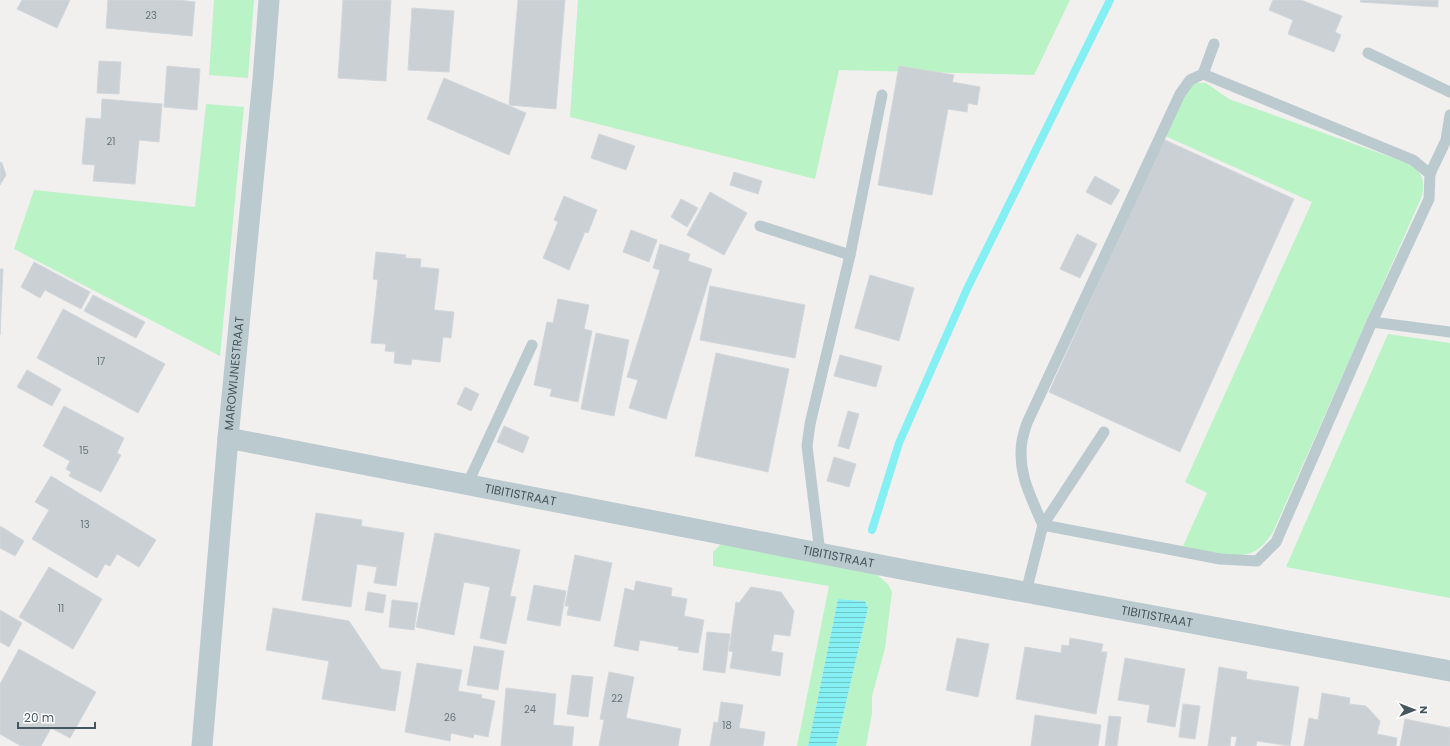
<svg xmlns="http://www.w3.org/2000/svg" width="1450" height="746" font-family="Poppins,sans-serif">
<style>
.grass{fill:#baf3c5}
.water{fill:url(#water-rules)}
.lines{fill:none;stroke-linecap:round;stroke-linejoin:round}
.stream{stroke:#84f0f3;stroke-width:8}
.building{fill:#cad0d4;stroke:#d2d7db}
.service{stroke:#bbcacf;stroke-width:11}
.minor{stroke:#bbcacf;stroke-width:21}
.labels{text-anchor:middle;stroke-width:3;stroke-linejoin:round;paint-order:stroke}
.number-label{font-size:10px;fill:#66757c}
.street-label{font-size:12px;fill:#45575e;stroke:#fff}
</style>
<defs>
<pattern id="water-rules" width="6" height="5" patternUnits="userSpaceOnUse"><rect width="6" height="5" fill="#84f0f3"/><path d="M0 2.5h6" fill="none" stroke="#6ec5c8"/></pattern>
</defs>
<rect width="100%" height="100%" fill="#f2efef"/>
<g class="grass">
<path d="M214,0h40l-6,78 -39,-3z"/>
<path d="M578,0h492l-36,75 -195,-5 -24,109 -245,-62z"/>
<path d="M1194,83h12l23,16 181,65c13,10 15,16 12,32l-149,336c-5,7 -11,16 -20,20 -21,9 -48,-1 -70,-6l24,-53 -22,-11 127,-280 -149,-67 18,-40z"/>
<path d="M206,104l38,3 -24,249 -206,-107 20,-59 161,17z"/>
<path d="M1388,334l62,9v255l-164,-31z"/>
<path d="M721,544l141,25 15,6 11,9 4,8 -7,56 -13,48v17l-6,33h-30l32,-138 -3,-7 -27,-2 -30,147h-11l32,-160 -116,-20v-14z"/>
</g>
<path class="water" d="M838,599l27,2 3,7 -32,138h-28z"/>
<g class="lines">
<path class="stream" d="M872,530l27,-87 68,-154 143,-289"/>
</g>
<g class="building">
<path d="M22,0h48l-13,28 -40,-19z"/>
<path d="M108,0h70l17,2 -3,34 -86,-8z"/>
<path d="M343,0h48l-5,81 -48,-3z"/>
<path d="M518,0h47l-9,109 -47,-4z"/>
<path d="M1273,0h28l41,16 -7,16 6,3 -7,17 -46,-18 5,-14 -24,-10z"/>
<path d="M1361,0h77v7l-78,-5z"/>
<path d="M412,8l42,3 -5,61 -41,-2z"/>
<path d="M99,61l22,1 -2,32 -22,-1z"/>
<path d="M167,66l33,3 -3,41 -33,-3z"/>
<path d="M899,66l55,9 -2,7 28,5 -3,18 -9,-2 -1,9 -19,-3 -16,86 -54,-10z"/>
<path d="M444,78l82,35 -17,42 -82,-36z"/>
<path d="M102,99l60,5 -3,38 -20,-2 -4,44 -42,-3 2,-16 -13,-1 4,-46 15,1z"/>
<path d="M599,134l36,12 -9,24 -35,-12z"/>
<path d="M1163,139l131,60 -114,253 -131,-60z"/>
<path d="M0,162l2,1 4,12 -6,10z"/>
<path d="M734,172l28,9 -4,13 -28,-9z"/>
<path d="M1095,176l25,14 -9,15 -25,-13z"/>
<path d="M710,192l37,21 -23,42 -37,-20z"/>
<path d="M564,196l33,14 -9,23 -3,-1 -16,38 -26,-12 15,-36 -4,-2z"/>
<path d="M681,199l17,9 -11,19 -16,-10z"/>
<path d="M631,230l26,10 -8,22 -26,-10z"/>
<path d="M1077,234l20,10 -17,34 -20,-9z"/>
<path d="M660,244l30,10 -2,7 24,8 -46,150 -37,-11 9,-28 -11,-3 33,-107 -7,-2z"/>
<path d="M376,252l30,3 -1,3 16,1 -1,8 19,2 -5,41 20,2 -3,26 -8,-1 -3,25 -28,-3 -1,6 -17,-2 1,-11 -10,-1 1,-7 -15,-1 7,-63 -5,-1z"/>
<path d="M34,262l56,30 -9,17 -36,-19 -5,8 -19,-11z"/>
<path d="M0,269h3l-3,66z"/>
<path d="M870,275l44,13 -15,53 -44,-13z"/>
<path d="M710,286l95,19 -10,53 -95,-18z"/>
<path d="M93,295l52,27 -9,16 -52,-27z"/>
<path d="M558,299l31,6 -5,24 8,2 -14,71 -28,-6 2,-7 -18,-4 13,-63 6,1z"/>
<path d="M63,309l102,55 -27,49 -101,-55z"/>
<path d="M596,333l33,7 -15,76 -33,-7z"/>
<path d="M716,353l73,16 -21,103 -73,-16z"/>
<path d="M840,355l42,11 -6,21 -42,-11z"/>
<path d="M27,370l34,19 -9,17 -35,-19z"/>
<path d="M465,387l14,7 -8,17 -14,-7z"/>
<path d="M64,406l60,32 -7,15 4,2 -20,37 -32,-16 2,-4 -5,-3 4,-8 -27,-15z"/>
<path d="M848,411l11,3 -10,35 -11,-3z"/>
<path d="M504,426l25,11 -6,16 -26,-11z"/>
<path d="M834,457l22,7 -7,23 -22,-6z"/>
<path d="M51,476l105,64 -17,27 -22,-13 -7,12 -5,-2 -8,14 -65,-39 17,-29 -14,-8z"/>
<path d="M316,513l46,7 -1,6 43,7 -8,53 -22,-3 3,-16 -20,-3 -6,43 -49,-7z"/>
<path d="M0,526l24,15 -9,15 -15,-8z"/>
<path d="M435,533l85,17 -10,46 6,1 -10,47 -26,-6 10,-51 -26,-5 -10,53 -38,-8z"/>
<path d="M575,555l37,8 -12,58 -33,-6 2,-9h-4z"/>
<path d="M49,567l53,32 -29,50 -54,-32z"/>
<path d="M636,581l36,7 -1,8 16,3 -3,17 20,4 -6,33 -20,-3 1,-3 -39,-7 -2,11 -24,-5 11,-58 9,3z"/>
<path d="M534,585l32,6 -6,35 -33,-6z"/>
<path d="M751,587l30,5 13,19 -4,25 -16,-2 -3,17 12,2 -3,23 -50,-8 3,-16 -4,-1 7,-49 3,1z"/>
<path d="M368,592l18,3 -3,18 -18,-3z"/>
<path d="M392,600l26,3 -4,27 -25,-3z"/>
<path d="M273,608l76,13 32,48 20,3 -6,39 -73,-12 7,-38 -63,-11z"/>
<path d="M0,610l22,13 -13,24 -9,-5z"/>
<path d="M707,632l23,2 -5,39 -22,-3z"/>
<path d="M957,638l32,6 -11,53 -32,-7z"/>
<path d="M1070,638l33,6 -2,8h6l-11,62 -80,-15 9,-52 36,6 1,-8 7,1z"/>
<path d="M474,646l30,5 -6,39 -31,-5z"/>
<path d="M19,649l77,43 -26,46 -19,-10 -10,18h-20l-21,-12v-50z"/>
<path d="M1125,658l60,11 -10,58 -28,-5 3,-17 -32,-5z"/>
<path d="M417,663l45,7 -4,21 24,4 -1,3 14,3 -7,36 -14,-3 -1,4 -22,-5 -1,8 -45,-9z"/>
<path d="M1219,667l28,5 -1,7 53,8 -9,59 -33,-5 -1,5h-21l2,-9 -6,-1 -1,10h-22z"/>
<path d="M609,672l25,5 -8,41 55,11 -3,17h-79l5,-26 -4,-1z"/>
<path d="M572,675l21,2 -5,40 -21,-3z"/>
<path d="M506,688l50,6 -3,31 21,2 -2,19h-71z"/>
<path d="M1322,693l28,5 -1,6 17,2 14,15 -3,13 20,4 -1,8h-92l5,-28 9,2z"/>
<path d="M721,702l22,3 -4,23 26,4 -2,14h-53l4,-24 4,1z"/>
<path d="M1183,704l17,2 -5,33 -16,-2z"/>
<path d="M1035,715l66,10 -3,21h-67z"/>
<path d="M1109,716l12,1 -4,29h-12z"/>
<path d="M1405,719l45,9v-2v20h-50z"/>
</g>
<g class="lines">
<g class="service">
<path d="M1368,53l82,39"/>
<path d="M1203,74l210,86 17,14 -1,25 -57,123 -96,220 -19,19 -37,-2 -177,-34c-12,-28 -26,-52 -21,-84 1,-6 3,-12 5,-18l153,-329 10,-14z"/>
<path d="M1203,74l11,-30"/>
<path d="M1430,174l16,-34 4,-25"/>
<path d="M760,226l90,29"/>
<path d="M1372,322l78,10"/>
<path d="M467,485l65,-140"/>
<path d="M820,553l-13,-107 3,-22 40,-169 32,-160"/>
<path d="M1026,592l17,-67 61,-93"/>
</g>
<g class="minor">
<path id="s1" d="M228,438l678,132 544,101"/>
<path id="s2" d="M202,746l26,-308 35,-359 6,-79"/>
</g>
</g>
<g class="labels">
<g class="number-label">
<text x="151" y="19">23</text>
<text x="111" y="145">21</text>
<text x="101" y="365">17</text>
<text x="84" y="454">15</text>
<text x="85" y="528">13</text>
<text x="61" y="612">11</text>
<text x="617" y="702">22</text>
<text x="530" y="713">24</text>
<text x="450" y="721">26</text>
<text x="727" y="729">18</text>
</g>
<g class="street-label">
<text dy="4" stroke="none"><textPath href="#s2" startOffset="374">MAROWIJNESTRAAT</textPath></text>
<text dy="4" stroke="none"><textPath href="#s1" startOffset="298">TIBITISTRAAT</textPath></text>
<text dy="4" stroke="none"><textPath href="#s1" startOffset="622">TIBITISTRAAT</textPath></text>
<text dy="4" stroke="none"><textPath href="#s1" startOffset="946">TIBITISTRAAT</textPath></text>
</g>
</g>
<g transform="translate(1414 710) rotate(90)" stroke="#ffffff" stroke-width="3" paint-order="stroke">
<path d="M0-3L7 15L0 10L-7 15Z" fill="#45575e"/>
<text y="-6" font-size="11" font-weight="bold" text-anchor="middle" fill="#45575e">N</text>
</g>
<path d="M18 722v6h77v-6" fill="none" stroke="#45575e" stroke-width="2"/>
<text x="24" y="722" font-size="12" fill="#45575e" stroke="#ffffff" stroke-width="3" paint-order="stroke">20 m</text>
</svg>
